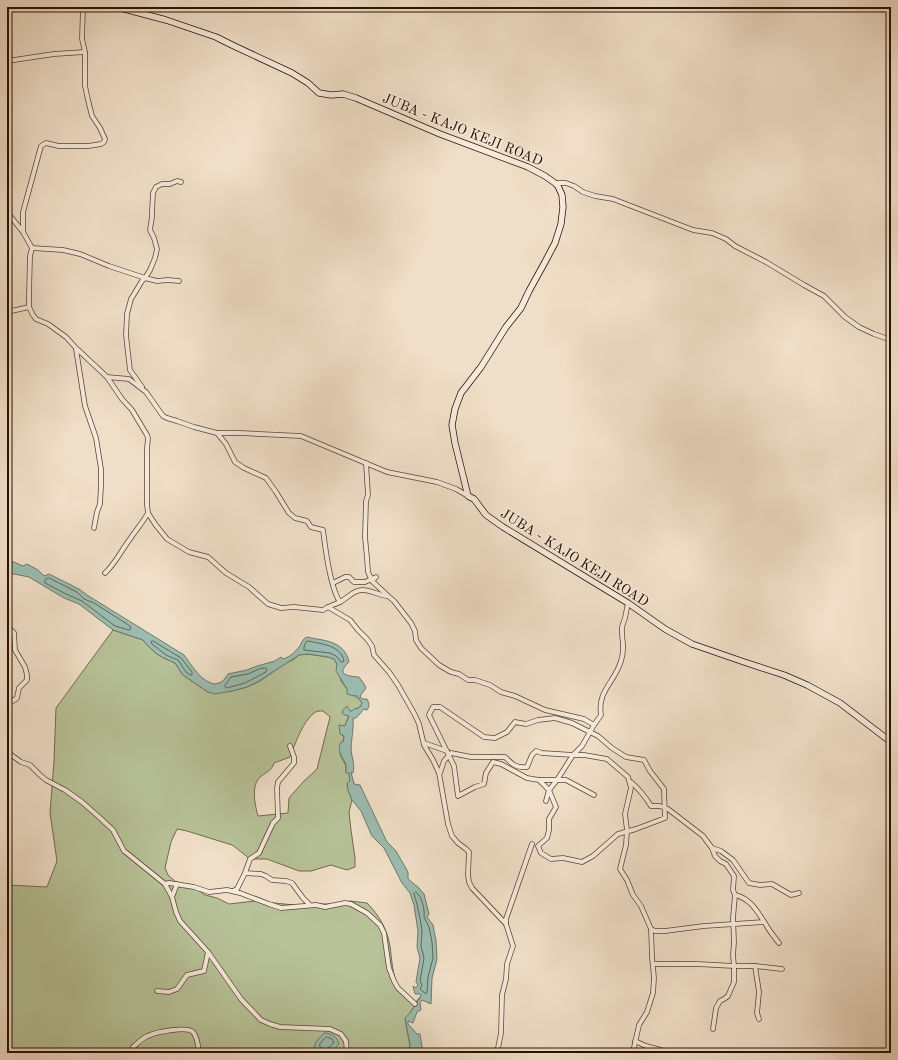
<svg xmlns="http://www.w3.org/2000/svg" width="898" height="1060" font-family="'Old Standard TT',serif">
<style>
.green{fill:#b7c298;stroke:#70694c;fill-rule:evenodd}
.water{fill:#9bbdb1;stroke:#6d786a}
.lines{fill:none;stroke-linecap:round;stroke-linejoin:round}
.shore{stroke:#626658;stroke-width:1}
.minor-casing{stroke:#5a4432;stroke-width:5.5}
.secondary-casing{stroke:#281000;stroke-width:7}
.minor{stroke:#f5eadb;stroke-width:4}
.secondary{stroke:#f5eadb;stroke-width:5.5}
.labels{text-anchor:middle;stroke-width:3;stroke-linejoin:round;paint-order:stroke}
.street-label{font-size:14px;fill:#281000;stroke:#f5eadb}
</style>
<rect width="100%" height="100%" fill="#f0dfc8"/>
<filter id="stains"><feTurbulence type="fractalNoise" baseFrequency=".005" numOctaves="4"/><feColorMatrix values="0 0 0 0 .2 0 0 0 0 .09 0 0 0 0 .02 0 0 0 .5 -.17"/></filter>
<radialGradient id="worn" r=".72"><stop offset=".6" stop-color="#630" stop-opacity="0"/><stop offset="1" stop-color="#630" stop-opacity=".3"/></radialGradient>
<path class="green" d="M113,630l30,10 6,7 8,7 7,4 11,5 8,12 25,17 24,-1 15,-4 13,-6 26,-18 7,-3 6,-5 9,-1 20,3 6,2 3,5 4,17 6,8 11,8 4,6 -1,3c-5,4 -11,5 -16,9h4l-4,11h-2l-2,8 3,3 -4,17 6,12v6l3,1 1,8 -3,5 5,14 -3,12 2,18 4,28v9l-8,3 -16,-5 -20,6h-12l-32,-12h-17l-15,-12 -3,-2 -45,-14 -10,-2 -6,13 -6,26 3,7 9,8 17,4 11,8 12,3 12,6 26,-3 39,4 15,-1h29l12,-3 17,2c12,12 20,26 23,43 2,14 2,29 9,42 4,5 11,10 16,15l6,-7 -11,17 -5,6 5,26v8h-86l3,-1 -13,-5 6,6h-313v-168l40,2 10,-26 -7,-48 4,-52 2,-53zM323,711l7,6 -13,52 -14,13 -14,16 -1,15 -30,3c-3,-11 -7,-29 1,-38 5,-5 13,-7 15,-15l16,-6c5,-13 13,-36 24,-44 2,-2 6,-2 9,-2z"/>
<g class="water">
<path d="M7,559l16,7 4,-2 11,6 6,6 5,-2 30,15 8,6 97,60c7,9 15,24 27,28 4,2 8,0 12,-2l5,-7 19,-4 10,-4 18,-5 6,-4 2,2c7,-2 12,-7 16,-12 3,-4 3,-8 8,-10 17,4 37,3 42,25 -14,13 -1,14 10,15l5,7 2,4 -6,8 2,3h5c2,4 3,7 0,11l-3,-1 -8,9h-3c1,11 -2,22 -2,32 1,8 4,16 2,23l-2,-1 3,12 6,1 27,57 9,9 12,21v7l11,9 5,6 5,20 -2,3 6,8 3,16 1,18 -5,19 -1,26 -9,-4 -2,3 1,7 -4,2 -4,11 -5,-2v3l9,10h3l3,19h-13v-8l-5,-27 5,-5 11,-17 -1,-2h-5l-2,-8 3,2 2,-3 -2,-3 4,-24 -3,-11 1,-16 -4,-26 -4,-12 -8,-10 -18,-35 -12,-12 -11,-25 -9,-11 -4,-10 -1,-7 3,-2 -1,-8h-3c0,-1 0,-6 0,-8 -3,-8 -10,-14 -5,-23h2l1,-5 -1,-2 -3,-1 -1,-9 6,1c1,-4 3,-6 4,-10l-4,-1 -3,-2 1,-3 4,-4 3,5h2l3,-3 2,1 4,-3 1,-3 -4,-6 -2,1v-3l-2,1 -7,-2v-5l-11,-18 1,-7 -3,-5 -6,-2 -20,-3 -9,1 -40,26 -12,6 -15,4 -17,3 -7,-2 -25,-17 -8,-12 -11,-5 -7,-4 -8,-7 -6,-7 -30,-10 -34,-26 -15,-6 -35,-21 -20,-4 -2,-2z"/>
<path d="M324,1033c8,0 13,4 15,11 -4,6 -12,9 -19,9l-6,-6 2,-5z"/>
</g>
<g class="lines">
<g class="shore">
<path d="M49,578l28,14 7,7 10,4 36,23 1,3 -2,1 -14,-4 -33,-25 -16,-7 -21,-11v-3z"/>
<path d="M153,641l28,17 11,14v3h-2l-4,-3 -8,-12 -12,-5 -14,-11 -1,-2z"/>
<path d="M308,641c13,3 33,4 36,20l-1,1h-2l-5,-6 -6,-3 -26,-3v-3l2,-5z"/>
<path d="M265,668l2,1 -1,3 -21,11 -18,5 -2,-1v-2l6,-8 17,-3 11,-5z"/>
<path d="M416,892c6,4 9,18 8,25l5,10 3,15 1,16 -5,19 -1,15 -1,2 -6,-5 2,-4 -2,-4 4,-23 -3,-12 1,-15 -2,-13 -3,-14 -3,-10z"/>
<path d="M327,1037l5,2 2,4 -10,8 -5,-6 5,-6z"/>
</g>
<g class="minor-casing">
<g id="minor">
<path d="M144,14l4,-7"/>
<path d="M7,16l2,17 -2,6"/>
<path d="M7,61l47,-7 31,-2"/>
<path d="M555,183h11l8,3 9,6 12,4 18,3 80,31 19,3 14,6 9,7 31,16 38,23 20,11 21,21 14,10 15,7 17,6"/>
<path d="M7,212l16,20 9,16 -2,8 -1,39v12l4,8 3,4 12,5 18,13 10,11 31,29 15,22 10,11 15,25 1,3 -1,11v56l1,8c-5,9 -12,17 -18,26 -9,12 -15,25 -25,34"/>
<path d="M23,232v-20l18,-66 5,-3 13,3h29l13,-2 3,-2 1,-3 -5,-11 -8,-12 -4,-16 -3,-14v-34l-3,-13 1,-32"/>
<path d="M32,248l31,2 17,4 29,12 36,12 -3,3 -11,18 -4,15 -1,21 2,18 2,17 12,17"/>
<path d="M179,281l-11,-1 -11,1 -12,-3 5,-8 5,-12 2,-9 -3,-11 -4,-8 2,-13v-5l1,-19 3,-6 6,-3h8l7,-3 4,1"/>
<path d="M7,312l22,-5"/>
<path d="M76,349l9,57 11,32 5,31v16l-1,19 -3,8 -3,16"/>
<path d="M107,377l22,2 17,13 17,24 4,2 10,3 17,6 23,6h23l61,3 86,36 50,10 19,7 12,7"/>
<path d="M217,433l9,11 9,18 9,6 22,10 10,14 13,21 6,5 12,3 4,6 12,3c2,16 4,32 8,48 2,8 4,17 9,24"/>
<path d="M366,463l2,32 -2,6 -1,36 2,21 1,14 4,9 15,14"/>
<path d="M148,513l7,11 12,15 22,13 19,5 18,16 23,14 19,17 13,4 13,-1 29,3 5,-3 22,13 8,10 9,9 5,7 2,9 15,17 9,13 17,30 4,9 5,21 9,15 6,13 9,51 4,12 6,7 8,6 3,3 -1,23 1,7 3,6 34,36"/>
<path d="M333,583l12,-6h4l5,5h11l11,-5 -4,4"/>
<path d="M328,607c4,-2 8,-3 12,-5 8,-4 13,-12 22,-12 10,0 18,6 26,6l6,5 17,22 4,8 1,9 5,8 18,17 12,7 8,2 9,6h7l15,5 11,7 14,4 30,14 39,9 10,6 7,-10c-4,-24 14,-33 20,-54 5,-15 0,-20 1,-34 1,-3 2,-6 3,-9 1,-5 2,-10 3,-15"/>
<path d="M7,626l7,7 1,17 10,17 2,8v5l-8,8 -2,10 -10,7"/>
<path d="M433,707h7l44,30 11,1 12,-6 8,-10 11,2 12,-4 17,-2 17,5 26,13 14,12 14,9 18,3 6,11 14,18 1,29 -29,11 -18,5 -25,22 -11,6 -19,-4 -12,1 -10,-6 -3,-7 9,-8 2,-8v-11l7,-12 -7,-17 -10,-10 -12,-2 -26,-14 -8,-2 -7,11 -2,11 -9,3 -17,9 -4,-30 -25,-51z"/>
<path d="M424,743l23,8"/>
<path d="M7,749l3,5 11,8 9,3 10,10 6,5 19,10 17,12 17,15 14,13 11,21 4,3 37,30 7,13 4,15 4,9 28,31 33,47 20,21 9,4 10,3 50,2 11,5 2,3 3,4 1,12"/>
<path d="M440,773l4,-12 7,-8 20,4h34c8,8 11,11 22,10l5,-12 4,-4 6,2 31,2 9,-9 12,-21"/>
<path d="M539,780h27l28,15"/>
<path d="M631,782c8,7 14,14 20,24h9l8,3 35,27 9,12 9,3 12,9 16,23 11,2 12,-1 19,11 8,-2"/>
<path d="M546,801l3,-11 8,-10 16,-25h11l23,4 21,18 3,11 -6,26 2,16 -1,15 -6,24 7,11 6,15 8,11 10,23 1,28 2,21 -1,15 -6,19 -8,13 -6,27 -2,1"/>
<path d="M712,848l3,8 5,5 6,3 8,12 -1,14 2,5 -2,23 1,24 -1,13 1,11v16l-6,14 -4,3 -4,2 -4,7 -3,21"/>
<path d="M245,873l16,1 5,2 6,4 14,1 6,2 11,15 6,6"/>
<path d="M165,884l4,-1 25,4 15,5 18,-2 13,3 29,11 12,4 35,-3 9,2 20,-4 6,1 16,9 13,12 4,8 5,35 5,13 4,7 17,16"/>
<path d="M233,891l4,-2 8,-16 5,-14 9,-6 14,-30 5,-5 -1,-30 1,-6 16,-19v-6l-4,-11"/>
<path d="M735,895c16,3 24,19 33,33 3,5 7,10 11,15"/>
<path d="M172,897l5,-13"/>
<path d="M651,929l4,2h10l39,-5 60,-4"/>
<path d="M653,964h44l37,2h21l27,3"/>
<path d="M755,966l4,26 -2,21 2,6"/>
<path d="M157,991l12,1 8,-3 10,-14 17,-4 4,-19"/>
<path d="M635,1041l11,5 15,4 2,3"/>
<path d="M133,1047c5,-4 9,-9 15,-11 7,-4 39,-10 45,-4 5,6 5,14 6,21"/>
<path d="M497,1053l4,-20 1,-38 4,-16 1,-15 6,-18 -7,-22v-5l26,-75"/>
</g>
</g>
<g class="secondary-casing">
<path id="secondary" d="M117,7l49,13 50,17 16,8 60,28 16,10 11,10 12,2 12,-1 13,4 84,36 88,33 17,9 10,7 3,3 4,9 1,12 -2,17 -6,19 -10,19 -16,29 -8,17 -15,19 -25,40 -20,26 -6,16 -3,16 3,18 13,53 6,3 12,16 17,12 125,76 37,26 27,15 55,19 37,12 23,10 33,18 51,39"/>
</g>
<use href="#minor" class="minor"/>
<use href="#secondary" class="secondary"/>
</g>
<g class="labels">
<g class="street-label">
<text transform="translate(463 129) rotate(22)" y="5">JUBA - KAJO KEJI ROAD</text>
<text transform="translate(575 557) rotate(32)" y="5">JUBA - KAJO KEJI ROAD</text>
</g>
</g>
<rect width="898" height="1060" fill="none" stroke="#f0dfc8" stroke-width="24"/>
<rect x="8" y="8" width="882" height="1044" fill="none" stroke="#281000" stroke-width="2"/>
<rect x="12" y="12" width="874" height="1036" fill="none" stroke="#281000"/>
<rect width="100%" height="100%" filter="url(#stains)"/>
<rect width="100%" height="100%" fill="url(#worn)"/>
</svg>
